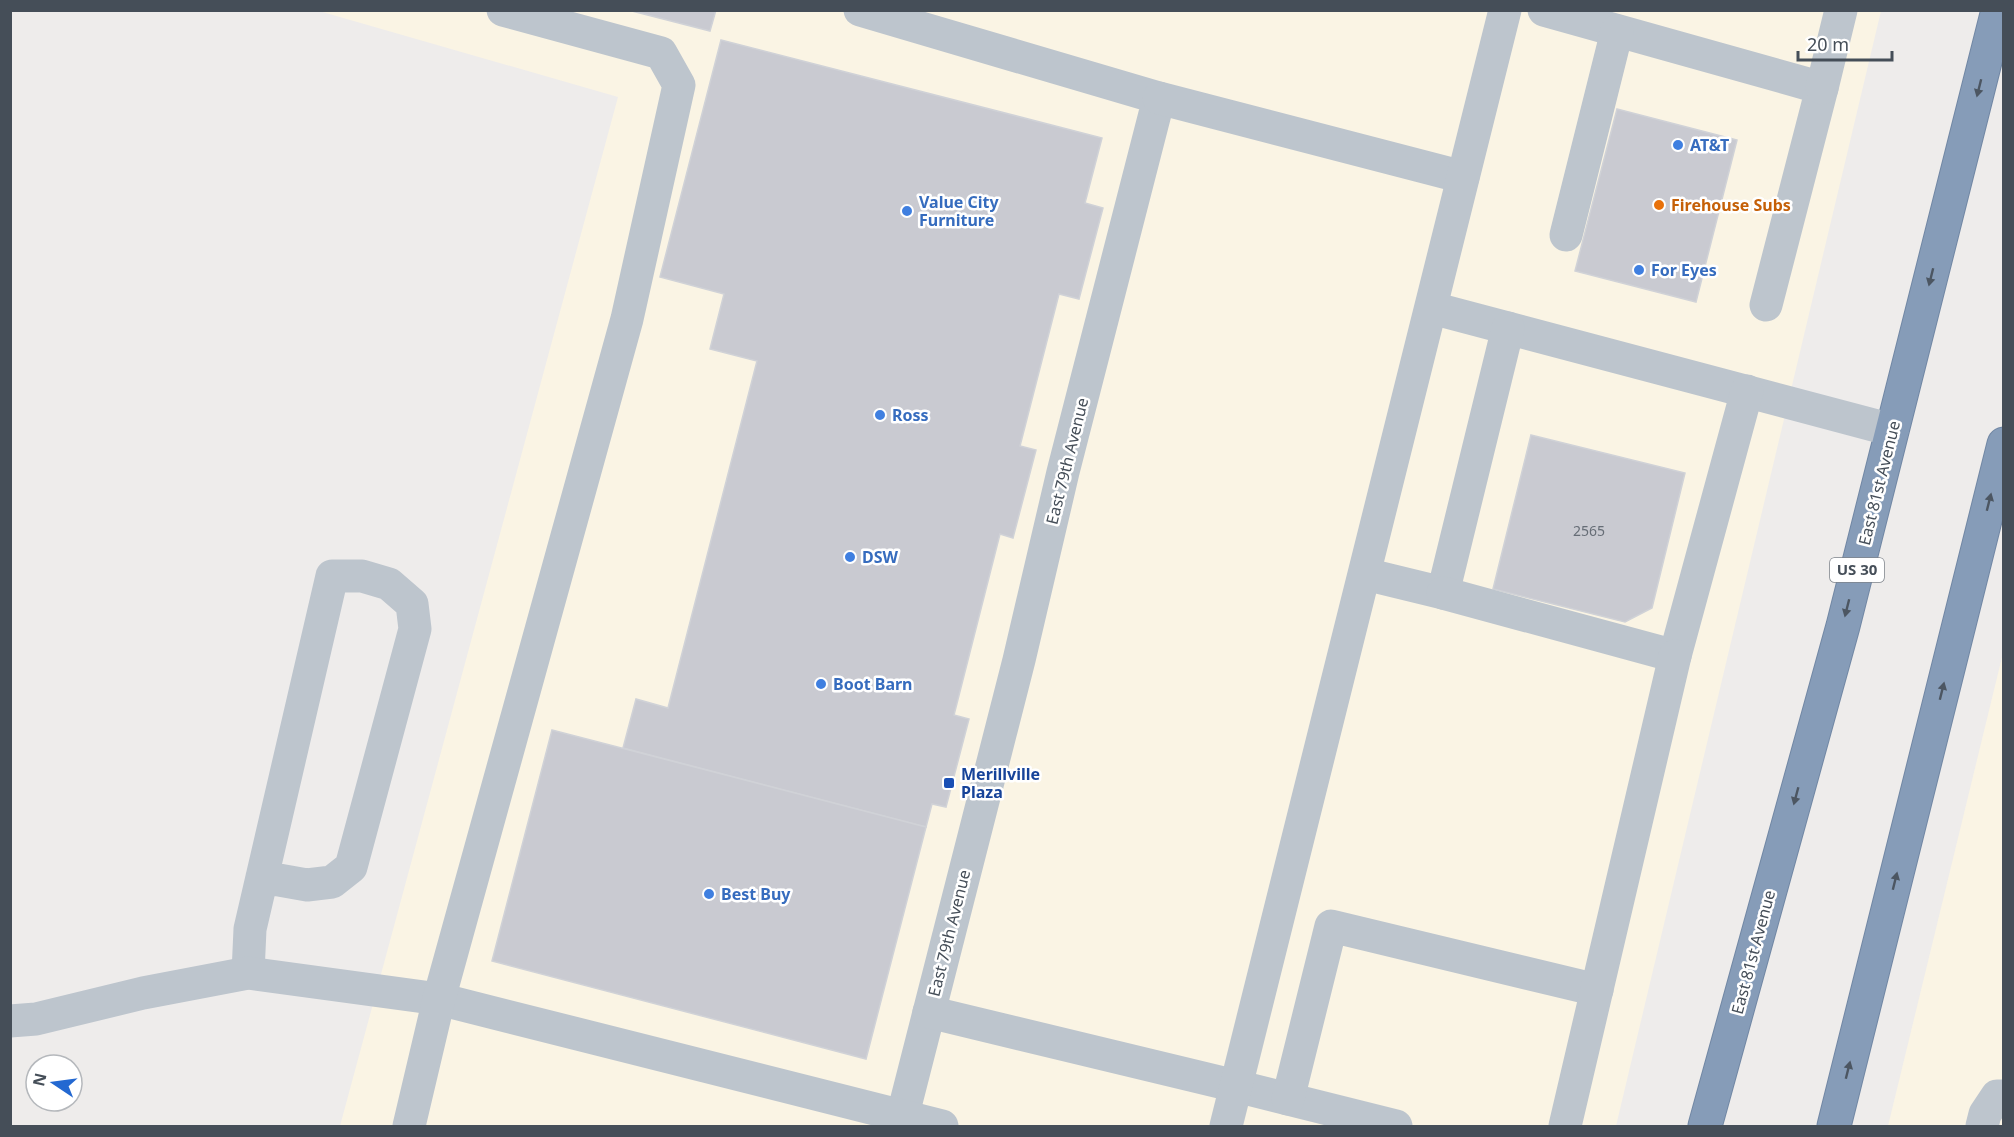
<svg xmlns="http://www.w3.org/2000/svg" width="2014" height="1137" font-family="'Noto Sans',sans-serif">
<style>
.commercial{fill:#faf4e4}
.building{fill:#c9cad1;stroke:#d0d2d7;stroke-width:1.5}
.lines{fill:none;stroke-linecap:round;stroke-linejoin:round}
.highway-casing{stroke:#7187a4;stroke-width:35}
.minor{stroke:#bdc5cd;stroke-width:33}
.highway{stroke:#869cb8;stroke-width:33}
.oneway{fill:#4c5662}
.shop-dot{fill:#3f7fe0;stroke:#fff;stroke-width:2}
.food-dot{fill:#e8710a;stroke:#fff;stroke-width:2}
.transit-dot{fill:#1a4fb4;stroke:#fff;stroke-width:2}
.labels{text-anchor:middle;stroke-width:5;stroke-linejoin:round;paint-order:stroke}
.number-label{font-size:14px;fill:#666d76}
.shield{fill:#fff;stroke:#7d838a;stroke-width:1.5}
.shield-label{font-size:15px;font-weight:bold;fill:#454e58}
.shop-label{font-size:16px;font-weight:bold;fill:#366cbe;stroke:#fff;text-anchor:start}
.food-label{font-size:16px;font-weight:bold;fill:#c56008;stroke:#fff;text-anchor:start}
.street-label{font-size:16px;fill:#454e58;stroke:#fff}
.transit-label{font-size:16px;font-weight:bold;fill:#164399;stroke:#fff;text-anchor:start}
</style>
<rect width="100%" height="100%" fill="#eeeceb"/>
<g class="commercial">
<path d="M319,11h1562l-265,1115h-1276l278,-1029z"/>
<path d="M2003,653v473h-115z"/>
</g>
<g class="building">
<path d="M628,10h88l-6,21z"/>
<path d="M721,40l381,98 -17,65 18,5 -24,91 -20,-5 -39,152 16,4 -23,88 -13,-4 -46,181 15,4 -23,88 -14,-3 -6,23 -303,-79 13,-49 32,9 89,-347 -47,-12 14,-55 -64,-17z"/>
<path d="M1617,109l120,31 -41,162 -121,-31z"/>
<path d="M1531,435l154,38 -33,135 -27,14 -132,-33z"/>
<path d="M552,730l374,97 -60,232 -374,-98z"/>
</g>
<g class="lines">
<g class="highway-casing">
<g id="highway">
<path d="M1705,1126l138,-500 155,-616"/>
<path d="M1834,1126l170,-682"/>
</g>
</g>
<g class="minor">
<path d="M860,10l299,88 -96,374 -44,188 -119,466"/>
<path d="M1544,10l278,78 -56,217"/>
<path d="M1822,88l19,-78"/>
<path d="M1159,98l304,79"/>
<path d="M1566,235l51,-204"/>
<path d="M1432,308l460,122"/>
<path d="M1365,574l78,19 65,-265"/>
<path d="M1443,593l232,63 72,-265"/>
<path d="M248,973l2,-44 82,-353h30l27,8 23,20 3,25 -64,238 -19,15 -25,3 -45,-8"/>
<path d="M929,1012l307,74 160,40"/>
<path d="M10,1021l26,-2 107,-26 105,-20 191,26 503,127"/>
<path d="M1288,1099l43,-173 266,64"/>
<path d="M409,1126l30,-127 188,-680 52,-234 -18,-32 -158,-43"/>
<path d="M1226,1126l279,-1116"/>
<path d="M1565,1126l110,-470"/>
<path d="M1982,1126l3,-12 12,-18h7"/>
</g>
<use href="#highway" class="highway"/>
</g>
<defs><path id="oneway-solid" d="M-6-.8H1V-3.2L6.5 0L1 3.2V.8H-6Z" transform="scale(1.5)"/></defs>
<g class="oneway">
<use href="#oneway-solid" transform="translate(1979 88) rotate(104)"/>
<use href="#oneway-solid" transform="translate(1931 277) rotate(104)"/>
<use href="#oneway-solid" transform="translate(1989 502) rotate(-76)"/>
<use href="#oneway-solid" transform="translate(1847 608) rotate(104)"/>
<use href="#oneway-solid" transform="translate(1942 691) rotate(-76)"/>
<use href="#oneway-solid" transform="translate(1796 796) rotate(105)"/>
<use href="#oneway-solid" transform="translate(1895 881) rotate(-76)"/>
<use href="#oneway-solid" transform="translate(1848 1070) rotate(-76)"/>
</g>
<g class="shop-dot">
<circle cx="1678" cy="145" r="6"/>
<circle cx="907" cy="211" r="6"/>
<circle cx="1639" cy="270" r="6"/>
<circle cx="880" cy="415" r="6"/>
<circle cx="850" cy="557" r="6"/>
<circle cx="821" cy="684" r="6"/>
<circle cx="709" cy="894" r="6"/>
</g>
<circle class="food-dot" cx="1659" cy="205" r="6"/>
<rect class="transit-dot" x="943" y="777" width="12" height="12" rx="3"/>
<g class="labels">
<g class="number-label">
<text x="1589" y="536">2565</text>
</g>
<rect class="shield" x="1830" y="558" width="54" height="24" rx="4.5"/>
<g class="shield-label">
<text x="1857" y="575">US 30</text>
</g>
<g class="shop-label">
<text x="1690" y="151">AT&amp;T</text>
<text x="919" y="208">Value City<tspan x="919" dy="18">Furniture</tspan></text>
<text x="1651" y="276">For Eyes</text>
<text x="892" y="421">Ross</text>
<text x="862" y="563">DSW</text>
<text x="833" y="690">Boot Barn</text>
<text x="721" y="900">Best Buy</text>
</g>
<g class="food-label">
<text x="1671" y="211">Firehouse Subs</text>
</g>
<g class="street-label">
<text transform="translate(1067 461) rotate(-76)" y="6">East 79th Avenue</text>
<text transform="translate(1879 483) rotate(-76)" y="6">East 81st Avenue</text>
<text transform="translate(949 933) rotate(-76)" y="6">East 79th Avenue</text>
<text transform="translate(1753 952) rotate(-75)" y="6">East 81st Avenue</text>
</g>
<g class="transit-label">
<text x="961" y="780">Merillville<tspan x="961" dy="18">Plaza</tspan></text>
</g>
</g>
<rect width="2014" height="1137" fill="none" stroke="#454e58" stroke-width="24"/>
<g transform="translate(54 1083) rotate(283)"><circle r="28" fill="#ffffff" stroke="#b5b8bc" stroke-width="1.5"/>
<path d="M0-4.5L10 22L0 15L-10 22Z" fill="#2368d1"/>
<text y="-9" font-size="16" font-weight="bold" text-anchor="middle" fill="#454e58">N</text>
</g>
<path d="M1798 51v9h94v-9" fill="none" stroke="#454e58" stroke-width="3"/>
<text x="1807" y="51" font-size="18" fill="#454e58" stroke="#ffffff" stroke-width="4.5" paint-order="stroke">20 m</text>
</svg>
